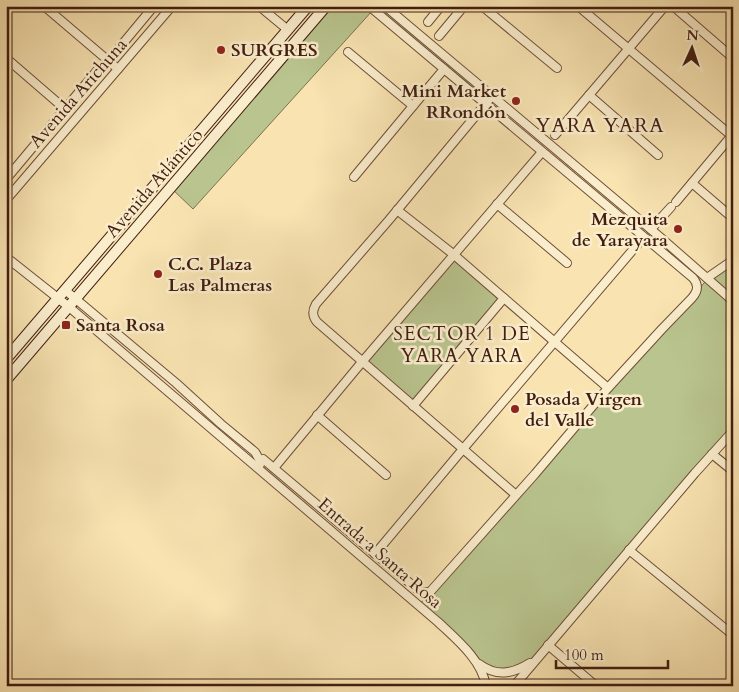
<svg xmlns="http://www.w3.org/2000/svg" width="739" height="692" font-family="Cardo,serif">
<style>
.green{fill:#b9c48e;stroke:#7d7050}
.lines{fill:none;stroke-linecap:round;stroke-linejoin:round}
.minor-casing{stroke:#6f4e39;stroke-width:10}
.secondary-casing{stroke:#411d11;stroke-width:12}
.minor{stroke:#faedcc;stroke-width:8}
.secondary{stroke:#faedcc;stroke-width:10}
.poi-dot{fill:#8f2418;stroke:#faedcc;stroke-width:2}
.labels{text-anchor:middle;stroke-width:5;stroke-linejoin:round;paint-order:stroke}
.poi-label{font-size:18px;font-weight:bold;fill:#411d11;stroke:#faedcc;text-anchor:start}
.street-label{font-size:18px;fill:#411d11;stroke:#faedcc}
.neighbourhood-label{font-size:19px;letter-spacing:1px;fill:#411d11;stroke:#faedcc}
.quarter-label{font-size:20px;letter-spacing:1px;fill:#411d11;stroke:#faedcc}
</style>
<rect width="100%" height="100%" fill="#f8e3b1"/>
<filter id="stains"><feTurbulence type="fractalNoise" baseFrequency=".004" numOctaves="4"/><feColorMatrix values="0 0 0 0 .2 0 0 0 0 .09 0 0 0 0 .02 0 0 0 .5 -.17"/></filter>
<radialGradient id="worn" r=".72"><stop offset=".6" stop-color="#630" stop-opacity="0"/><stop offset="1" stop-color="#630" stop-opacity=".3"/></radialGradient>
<g class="green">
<path d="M326,6h59l107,90 -7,7 -112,-93 -180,199 -22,-21z"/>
<path d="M453,254l51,44 -91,108 -51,-44z"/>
<path d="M733,262v169l-197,228 -20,11h-29l-68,-65 116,-131 157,-176 16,-20z"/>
</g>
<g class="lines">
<g class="minor-casing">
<g id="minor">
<path d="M44,6l74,63"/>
<path d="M259,6l29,24"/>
<path d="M385,6l275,231 73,64"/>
<path d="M482,6l75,62"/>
<path d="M578,6l155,131"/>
<path d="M673,6l60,52"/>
<path d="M428,22l13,-16"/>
<path d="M439,36l25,-30"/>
<path d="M348,52l65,54 31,-37"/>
<path d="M115,53l39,-47"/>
<path d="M6,58l59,51"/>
<path d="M589,95l69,60"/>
<path d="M492,96l-103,124 -73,84c-4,7 -4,12 1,18l199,173"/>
<path d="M555,135l110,-129"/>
<path d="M354,177l59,-71"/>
<path d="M7,178l93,-111"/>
<path d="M692,183l36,31"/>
<path d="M6,200l166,-194"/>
<path d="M676,202l57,-68"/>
<path d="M497,204l70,59"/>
<path d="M397,210l56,44 155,134"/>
<path d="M651,229l20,-22"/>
<path d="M6,257l63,50 369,315c18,17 44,38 48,64"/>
<path d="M707,278l26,-18"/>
<path d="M65,290l111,93 45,41 34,28 4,7 1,5"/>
<path d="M413,406l91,-108"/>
<path d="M317,415l69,60"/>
<path d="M712,454l21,17"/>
<path d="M263,459l155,131 5,2h7l105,-118 73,-86 54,-59 30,-31c6,-7 7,-13 1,-20l-324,-272"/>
<path d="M274,468l88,-106 180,-210"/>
<path d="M629,550l104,85"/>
<path d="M375,554l88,-105 180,-211"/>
<path d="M548,645l48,41"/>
<path d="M479,664c18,13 33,10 51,-1"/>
<path d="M514,686l181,-213 38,-42"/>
</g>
</g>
<g class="secondary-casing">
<g id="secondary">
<path d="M6,359l302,-353"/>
<path d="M6,380l320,-374"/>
</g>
</g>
<use href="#minor" class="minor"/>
<use href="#secondary" class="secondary"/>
</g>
<g class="poi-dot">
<circle cx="221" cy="50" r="5"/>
<circle cx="516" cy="101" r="5"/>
<circle cx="678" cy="229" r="5"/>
<circle cx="158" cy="274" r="5"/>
<rect x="61" y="320" width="10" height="10" rx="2.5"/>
<circle cx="515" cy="409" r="5"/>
</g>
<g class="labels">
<g class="poi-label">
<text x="231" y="56">SURGRES</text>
<text x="506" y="97" text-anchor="end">Mini Market<tspan x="506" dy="21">RRondón</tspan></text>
<text x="668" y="225" text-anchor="end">Mezquita<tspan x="668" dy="21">de Yarayara</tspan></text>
<text x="168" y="270">C.C. Plaza<tspan x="168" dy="21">Las Palmeras</tspan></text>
<text x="76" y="331">Santa Rosa</text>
<text x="525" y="405">Posada Virgen<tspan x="525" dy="21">del Valle</tspan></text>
</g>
<g class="street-label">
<text transform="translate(78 93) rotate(-49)" y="6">Avenida Arichuna</text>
<text transform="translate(154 183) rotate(-49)" y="6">Avenida Atlántico</text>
<text transform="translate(380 553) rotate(41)" y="6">Entrada a Santa Rosa</text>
</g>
<g class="neighbourhood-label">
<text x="462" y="340">SECTOR 1 DE<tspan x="462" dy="22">YARA YARA</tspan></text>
</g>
<g class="quarter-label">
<text x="600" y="132">YARA YARA</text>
</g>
</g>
<rect width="739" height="692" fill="none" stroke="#f8e3b1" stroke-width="25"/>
<rect x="8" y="8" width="724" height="677" fill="none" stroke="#411d11" stroke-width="2.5"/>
<rect x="12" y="12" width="714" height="667" fill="none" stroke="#411d11"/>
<g transform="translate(692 48) rotate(3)" stroke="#faedcc" stroke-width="4" paint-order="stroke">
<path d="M0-4L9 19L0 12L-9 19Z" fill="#411d11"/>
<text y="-8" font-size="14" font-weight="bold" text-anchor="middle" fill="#411d11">N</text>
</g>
<path d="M556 660v8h112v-8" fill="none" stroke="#411d11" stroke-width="2.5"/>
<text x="564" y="660" font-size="15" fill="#411d11" stroke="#faedcc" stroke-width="4" paint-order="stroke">100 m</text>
<rect width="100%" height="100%" filter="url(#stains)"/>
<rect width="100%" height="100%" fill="url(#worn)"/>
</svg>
